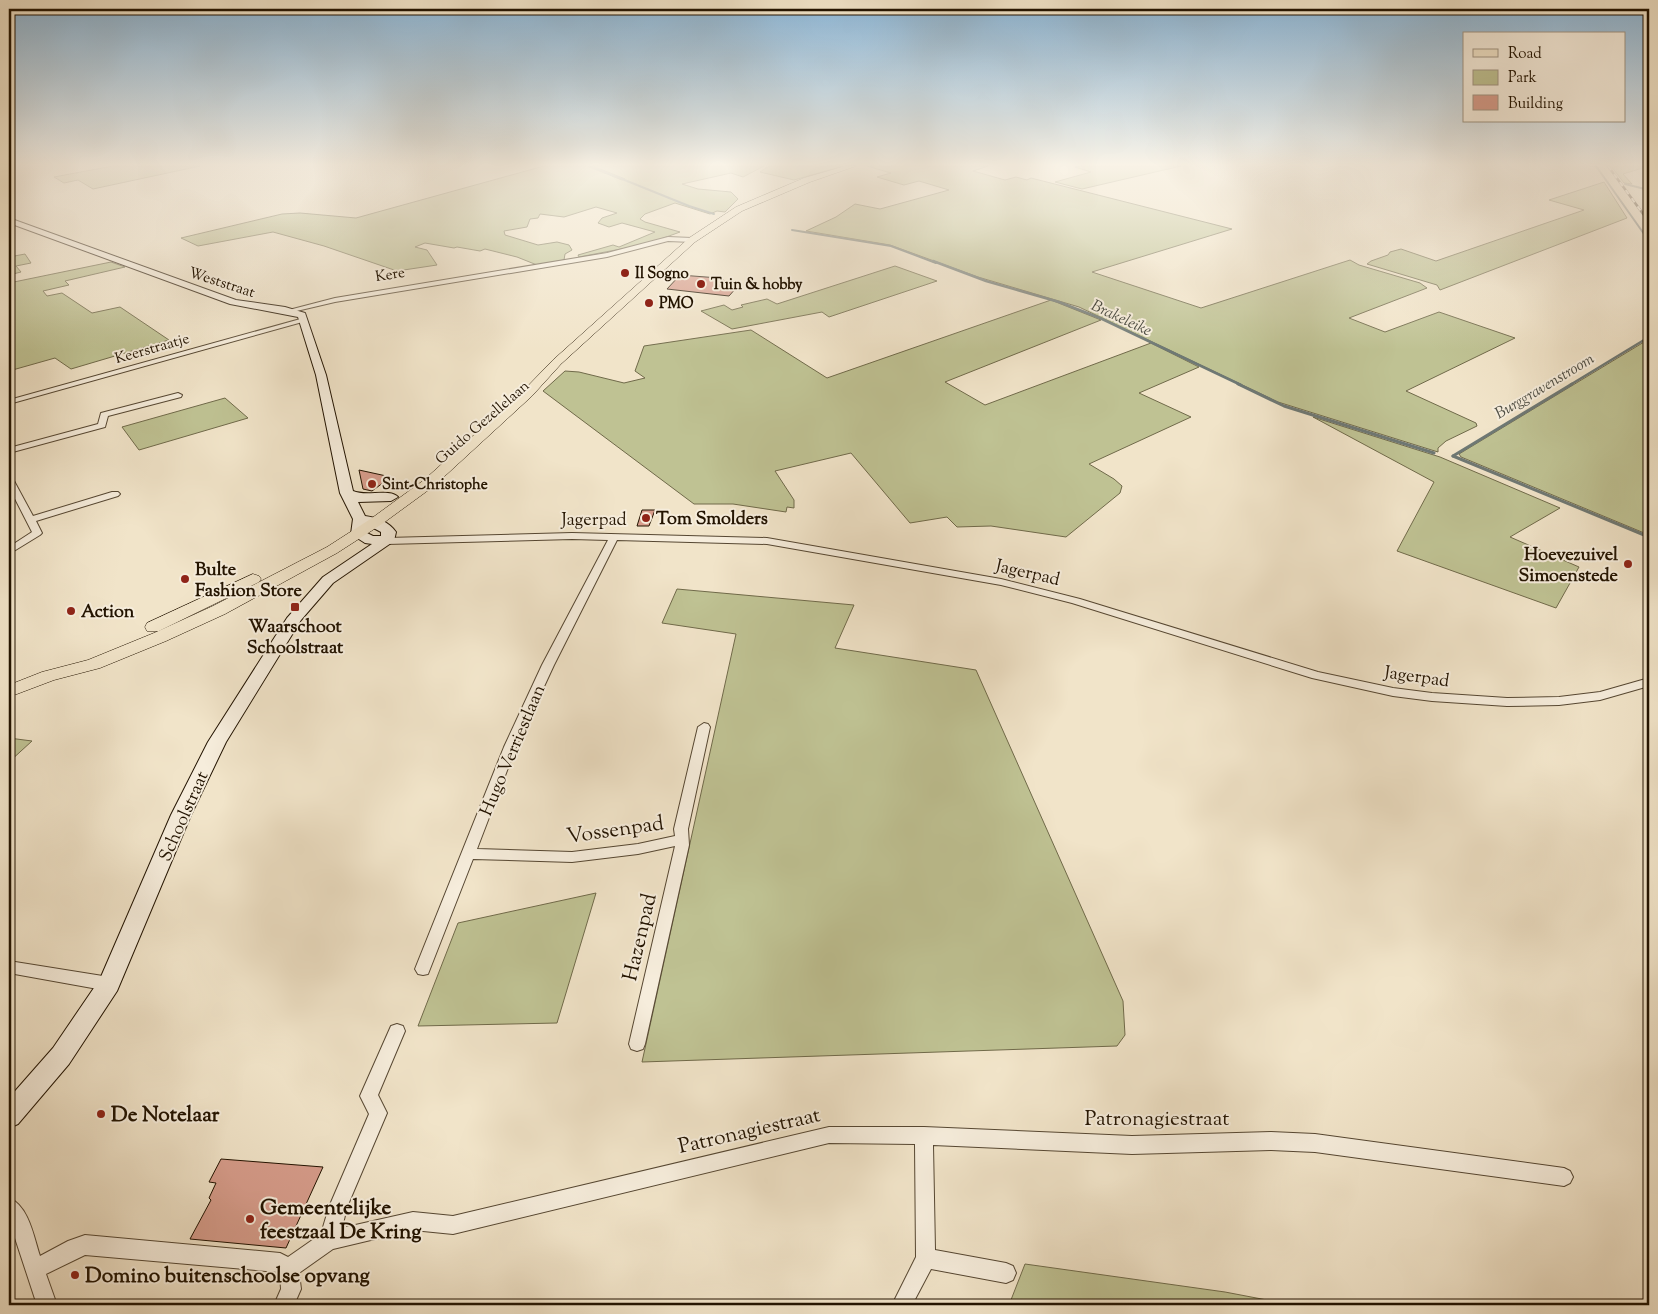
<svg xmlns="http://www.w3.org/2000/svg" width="1658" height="1314" font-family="'Sorts Mill Goudy',serif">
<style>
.green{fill:#bfc293;stroke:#706a4a}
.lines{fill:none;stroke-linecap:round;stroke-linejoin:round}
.stream-far2{stroke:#6e7874;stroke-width:2}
.stream-far1{stroke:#6e7874;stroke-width:2.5}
.stream{stroke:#6e7874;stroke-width:3}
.building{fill:#d79d8c;stroke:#221300}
.street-casing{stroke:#564732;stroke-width:2}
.secondary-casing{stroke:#221300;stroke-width:2}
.primary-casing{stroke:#221300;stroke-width:1}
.street{fill:#f6eddc;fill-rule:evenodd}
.secondary{fill:#f6eddc;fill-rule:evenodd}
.primary{fill:#f1e4c9;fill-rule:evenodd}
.rail-casing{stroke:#221300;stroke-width:2.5}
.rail{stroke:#f6eddc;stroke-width:2;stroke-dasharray:5;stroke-linecap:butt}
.poi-dot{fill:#8f2418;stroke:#f6eddc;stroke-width:2}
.labels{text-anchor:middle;stroke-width:4;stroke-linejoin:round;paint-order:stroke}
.far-poi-label{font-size:15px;font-weight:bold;fill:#221300;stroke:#f6eddc;text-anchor:start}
.far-street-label{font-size:15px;fill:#221300;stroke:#f6eddc}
.far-water-label{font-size:16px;font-style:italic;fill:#4e4e44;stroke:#f6eddc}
.poi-label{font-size:18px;font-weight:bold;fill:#221300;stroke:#f6eddc;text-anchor:start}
.street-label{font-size:18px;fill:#221300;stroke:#f6eddc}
.near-street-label{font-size:21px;fill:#221300;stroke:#f6eddc}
.near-poi-label{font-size:21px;font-weight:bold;fill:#221300;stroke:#f6eddc;text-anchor:start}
</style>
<rect width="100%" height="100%" fill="#f1e4c9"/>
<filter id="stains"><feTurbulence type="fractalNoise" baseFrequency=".004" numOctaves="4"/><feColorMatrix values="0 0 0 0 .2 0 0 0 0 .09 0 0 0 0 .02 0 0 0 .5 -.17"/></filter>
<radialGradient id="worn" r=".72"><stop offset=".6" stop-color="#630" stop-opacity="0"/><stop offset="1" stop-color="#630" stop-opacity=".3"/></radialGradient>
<g class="green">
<path d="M113,166h87l-107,23 -15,-9 -14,3 -10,-6z"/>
<path d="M544,166h43l35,14 3,-1 -32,-13h171l-21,11 -12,-4 -49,11 16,5 33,3 7,7 -13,13 -8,-1 -7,3 -35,-11 -30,11 -5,5 5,3 35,10 -33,12 -68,13 -1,-2 35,-10 6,2 36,-15 -33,-9 -13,4 -11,-4 4,-5 15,-5 -21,-6 -32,10 -24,-3 -2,4 -8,1 -3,8 -23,4 1,4 33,10 19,-3 12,3 3,5 -7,4 -1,6 -27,5 -20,-8 -32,-8 -5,2 -23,-4 -3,1 -29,-5 -10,4 12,3 10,15 -40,6 -73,-25 -51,-14 -75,14 -17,-8 101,-24 18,-1 56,5z"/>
<path d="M769,166h74l-49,14 -34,-8z"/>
<path d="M867,166h121l-15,5 32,9 11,-3 11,3 4,-2 201,51 -140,43 109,36 149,-48 9,5 61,18 7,5 -78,30 36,14 54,-20 76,26 -109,53 70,32 1,3 -31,15 -8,7v4l-160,-50 -199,-95 -101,-30 -88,-32 -84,-14 30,-14 19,-13 25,5 69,-19 -30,-9 -15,4 -27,-8 14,-4z"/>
<path d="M1080,166h101l-99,23 -27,-7 36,-10 -16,-5z"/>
<path d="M1611,166h38l-26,8 9,10 -8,-1z"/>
<path d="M1604,182l23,36 -187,72 -3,-5 -70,-21 4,-3 17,-6 2,-3 11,-3 35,12 148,-51 -35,-10z"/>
<path d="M25,254l6,9 -15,3 5,6 -12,3v-18z"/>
<path d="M111,262l14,5 -60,14 4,4 -26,6 4,5 15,-3 30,20 28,-6 49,33 -98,29 -16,-11 -46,13v-88z"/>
<path d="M895,266l42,15 -108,36 -7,-5 -90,17 -31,-18 23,-6 8,5 11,-3 -2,-2 26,-6 10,5z"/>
<path d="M1051,300l50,20 -156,62 40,23 166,-62 48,24 -60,26 52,24 -102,47 25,15 8,7 -2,7 -54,44 -75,-11 -34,1 -10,-10 -37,6 -59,-70 -76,18 19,29v8l-7,-1 -1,5 -53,-8h-39l-151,-113 22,-20 14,1 45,11 21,-5 -10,-7 9,-25 107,-16 76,48z"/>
<path d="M1649,339v196l-188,-78 -2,-3z"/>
<path d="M225,398l23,20 -109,32 -17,-23z"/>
<path d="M1313,417l127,40 120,51 -50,29 69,30 -23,41 -159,-57 37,-69z"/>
<path d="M677,589l177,16 -19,43 141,22 147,331 2,34 -8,11 -475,16 94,-428 -74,-11z"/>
<path d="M9,738l23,3 -23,21z"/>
<path d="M596,893l-39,130 -139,3 40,-103z"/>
<path d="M1025,1264l200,28 68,13h-284z"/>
</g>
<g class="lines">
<g class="stream-far2">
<path d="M590,166l99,40 25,8"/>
<path d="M1596,166l53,75"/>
<path d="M1625,184l24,6"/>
<path d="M792,230l99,16 45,17"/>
</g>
<g class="stream-far1">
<path d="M933,261l53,20 73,21 41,16 141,67"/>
<path d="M1570,385l79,-48"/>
</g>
<g class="stream">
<path d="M1238,384l46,22 150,47"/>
<path d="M1453,456l119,-72"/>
<path d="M1453,456l196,81"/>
</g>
</g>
<g class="building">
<path d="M680,275l39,3 18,9 -8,9 -62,-7z"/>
<path d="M359,470l32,7 -19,14 -9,-2z"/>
<path d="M642,510h13l-6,16h-12z"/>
<path d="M221,1159l102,8 -37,81 -96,-9 21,-39 -2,-2 7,-15 -7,-1z"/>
</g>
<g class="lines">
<g class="street-casing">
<g id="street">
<path d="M668,237l24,1 3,2 -3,2 -24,-1 -61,16 -272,45 -47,11 -3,-2 50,-13 272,-45z"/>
<path d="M304,318l3,2 -1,1 -297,83v-4z"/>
<path d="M178,393l4,2 -1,2 -73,19 -3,11 -96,26v-5l89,-24 3,-11z"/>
<path d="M9,476l4,3 20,37 79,-24h6l2,2 -2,2 -82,25 6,12 -2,2 -31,19v-7l23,-15 -23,-45z"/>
<path d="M572,533l195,5 234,41 79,20 238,73 75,16 39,5 75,5 52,-1 41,-5 49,-14v8l-49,14 -41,5 -52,1 -75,-5 -39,-5 -81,-18 -240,-75 -71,-18 -234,-41 -150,-4 -63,125 -38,82 -39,102 95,3 66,-8 37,-8 -1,-7 24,-102 6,-4 4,1 2,3 -22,102 1,16 -44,199 -2,5 -6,2 -6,-2 -2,-5 46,-198 -37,8 -66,8 -99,-3 -45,115 -5,1 -5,-1 -3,-5 89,-222 38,-82 66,-125 -36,-1 -185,5 -5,-3 5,-3z"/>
<path d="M9,961l100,16 6,2 2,5 -2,5 -6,2 -100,-18z"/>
<path d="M397,1024l6,2 2,5 -27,64 9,18 -40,94 -5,21 71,-16 40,4 376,-89h95l208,9 139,-4 44,2 249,34 6,3 3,6 -3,6 -6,3 -249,-34 -44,-2 -139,4 -199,-9 2,105 71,13 7,3 3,7 -3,7 -7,3 -75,-14 -19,36h-20l24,-48 -1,-113 -86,-1 -376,91 -40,-4 -80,19 -34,24 2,16 -7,16h-20l7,-16 -1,-15 -2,-2 -193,-17 -39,19 11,31h-20l-25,-76 -3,-6v-25c20,8 25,40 31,58l28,-15 17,-6 195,18 8,4 33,-23 8,-27 40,-93 -9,-18 31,-70z"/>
</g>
</g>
<g class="secondary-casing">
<path id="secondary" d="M9,218l227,82 49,7 20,6 21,62 27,116c13,6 37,-3 45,6l-7,4 -33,1 7,14c13,2 23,5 31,16l-2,9 -61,42 -32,37 -75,122 -35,73 -74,176 -48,73 -51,60 -9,4v-30l44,-50 47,-69 71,-164 37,-73 79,-124 36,-41 49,-33 -7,-1 -14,-9 2,-15 -13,-26 -24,-118 -18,-58 -68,-13 -221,-81zM366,524l15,8v4h-8l-8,-4z"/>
</g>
<g class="primary-casing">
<g id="primary">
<path d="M846,166h10l-46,16 -68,29 -47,31 -134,122 -29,32 -98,90 -52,38 -45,29 -112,61 -59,27 -66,27 -46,12 -45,17v-12l33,-13 46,-12 66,-27 59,-27 114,-59 45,-29 52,-38 100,-90 29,-30 136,-122 47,-31 68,-29z"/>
<path d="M253,574l6,2 2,3 -2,3 -100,49h-12l-2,-4 2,-4z"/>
</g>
</g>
<use href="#street" class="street"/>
<use href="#secondary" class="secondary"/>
<use href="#primary" class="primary"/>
<g class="rail-casing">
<path id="rail" d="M1608,166l41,56"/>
</g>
<use href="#rail" class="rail"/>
</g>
<linearGradient id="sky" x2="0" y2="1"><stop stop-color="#8bb7d9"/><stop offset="0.47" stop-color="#f9f3e7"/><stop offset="1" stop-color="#f9f3e7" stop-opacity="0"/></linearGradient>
<rect width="1658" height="350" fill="url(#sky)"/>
<g class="poi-dot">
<circle cx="625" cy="273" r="5"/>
<circle cx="701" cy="284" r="5"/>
<circle cx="649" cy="303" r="5"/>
<circle cx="372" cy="484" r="5"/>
<circle cx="646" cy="518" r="5"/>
<circle cx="1628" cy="564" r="5"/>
<circle cx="185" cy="579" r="5"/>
<rect x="290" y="602" width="10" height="10" rx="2.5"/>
<circle cx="71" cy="611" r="5"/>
<circle cx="101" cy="1114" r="5"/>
<circle cx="250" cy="1219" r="5"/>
<circle cx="75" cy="1275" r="5"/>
</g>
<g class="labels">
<g class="far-poi-label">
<text x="635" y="278">Il Sogno</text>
<text x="711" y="289">Tuin &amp; hobby</text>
<text x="659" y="308">PMO</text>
<text x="382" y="489">Sint-Christophe</text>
</g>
<g class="far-street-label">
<text transform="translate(390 274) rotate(-9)" y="5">Kere</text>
<text transform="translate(222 282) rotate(18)" y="5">Weststraat</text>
<text transform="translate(152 348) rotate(-16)" y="5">Keerstraatje</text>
<text transform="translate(482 422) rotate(-41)" y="5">Guido Gezellelaan</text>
</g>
<g class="far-water-label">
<text transform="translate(1122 317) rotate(25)" y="6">Brakeleike</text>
<text transform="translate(1544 385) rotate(-31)" y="6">Burggravenstroom</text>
</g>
<g class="poi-label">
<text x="656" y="524">Tom Smolders</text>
<text x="1618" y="560" text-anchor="end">Hoevezuivel<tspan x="1618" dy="21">Simoenstede</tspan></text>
<text x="195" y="575">Bulte<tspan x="195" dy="21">Fashion Store</tspan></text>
<text x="81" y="617">Action</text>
<text x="295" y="632" text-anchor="middle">Waarschoot<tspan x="295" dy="21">Schoolstraat</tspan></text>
</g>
<g class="street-label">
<text x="594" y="525">Jagerpad</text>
<text transform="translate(1028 572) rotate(13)" y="6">Jagerpad</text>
<text transform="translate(1417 676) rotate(8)" y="6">Jagerpad</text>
<text transform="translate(512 750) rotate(-67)" y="6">Hugo Verriestlaan</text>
<text transform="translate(183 816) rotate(-66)" y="6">Schoolstraat</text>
</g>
<g class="near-street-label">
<text transform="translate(615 829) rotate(-8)" y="7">Vossenpad</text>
<text transform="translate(639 937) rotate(-77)" y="7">Hazenpad</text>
<text x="1157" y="1125">Patronagiestraat</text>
<text transform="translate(749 1130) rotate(-13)" y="7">Patronagiestraat</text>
</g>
<g class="near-poi-label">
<text x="111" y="1121">De Notelaar</text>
<text x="260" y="1214">Gemeentelijke<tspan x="260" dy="24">feestzaal De Kring</tspan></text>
<text x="85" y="1282">Domino buitenschoolse opvang</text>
</g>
</g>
<rect width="1658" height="1314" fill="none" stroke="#f1e4c9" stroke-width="30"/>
<rect x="10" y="10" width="1638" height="1294" fill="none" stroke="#221300" stroke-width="2.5"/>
<rect x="15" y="15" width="1628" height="1284" fill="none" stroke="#221300"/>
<rect x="1463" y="32" width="162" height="90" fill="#f6eddc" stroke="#a19684"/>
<rect x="1473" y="49" width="25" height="8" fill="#f1e4c9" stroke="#a19684"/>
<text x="1508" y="58" font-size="15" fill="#221300">Road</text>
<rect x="1473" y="70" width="25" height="15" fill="#bfc293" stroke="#a19684"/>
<text x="1508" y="82" font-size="15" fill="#221300">Park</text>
<rect x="1473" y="95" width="25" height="15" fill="#d79d8c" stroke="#a19684"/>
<text x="1508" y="108" font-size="15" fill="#221300">Building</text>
<rect width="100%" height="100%" filter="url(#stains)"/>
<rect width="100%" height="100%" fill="url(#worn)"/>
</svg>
